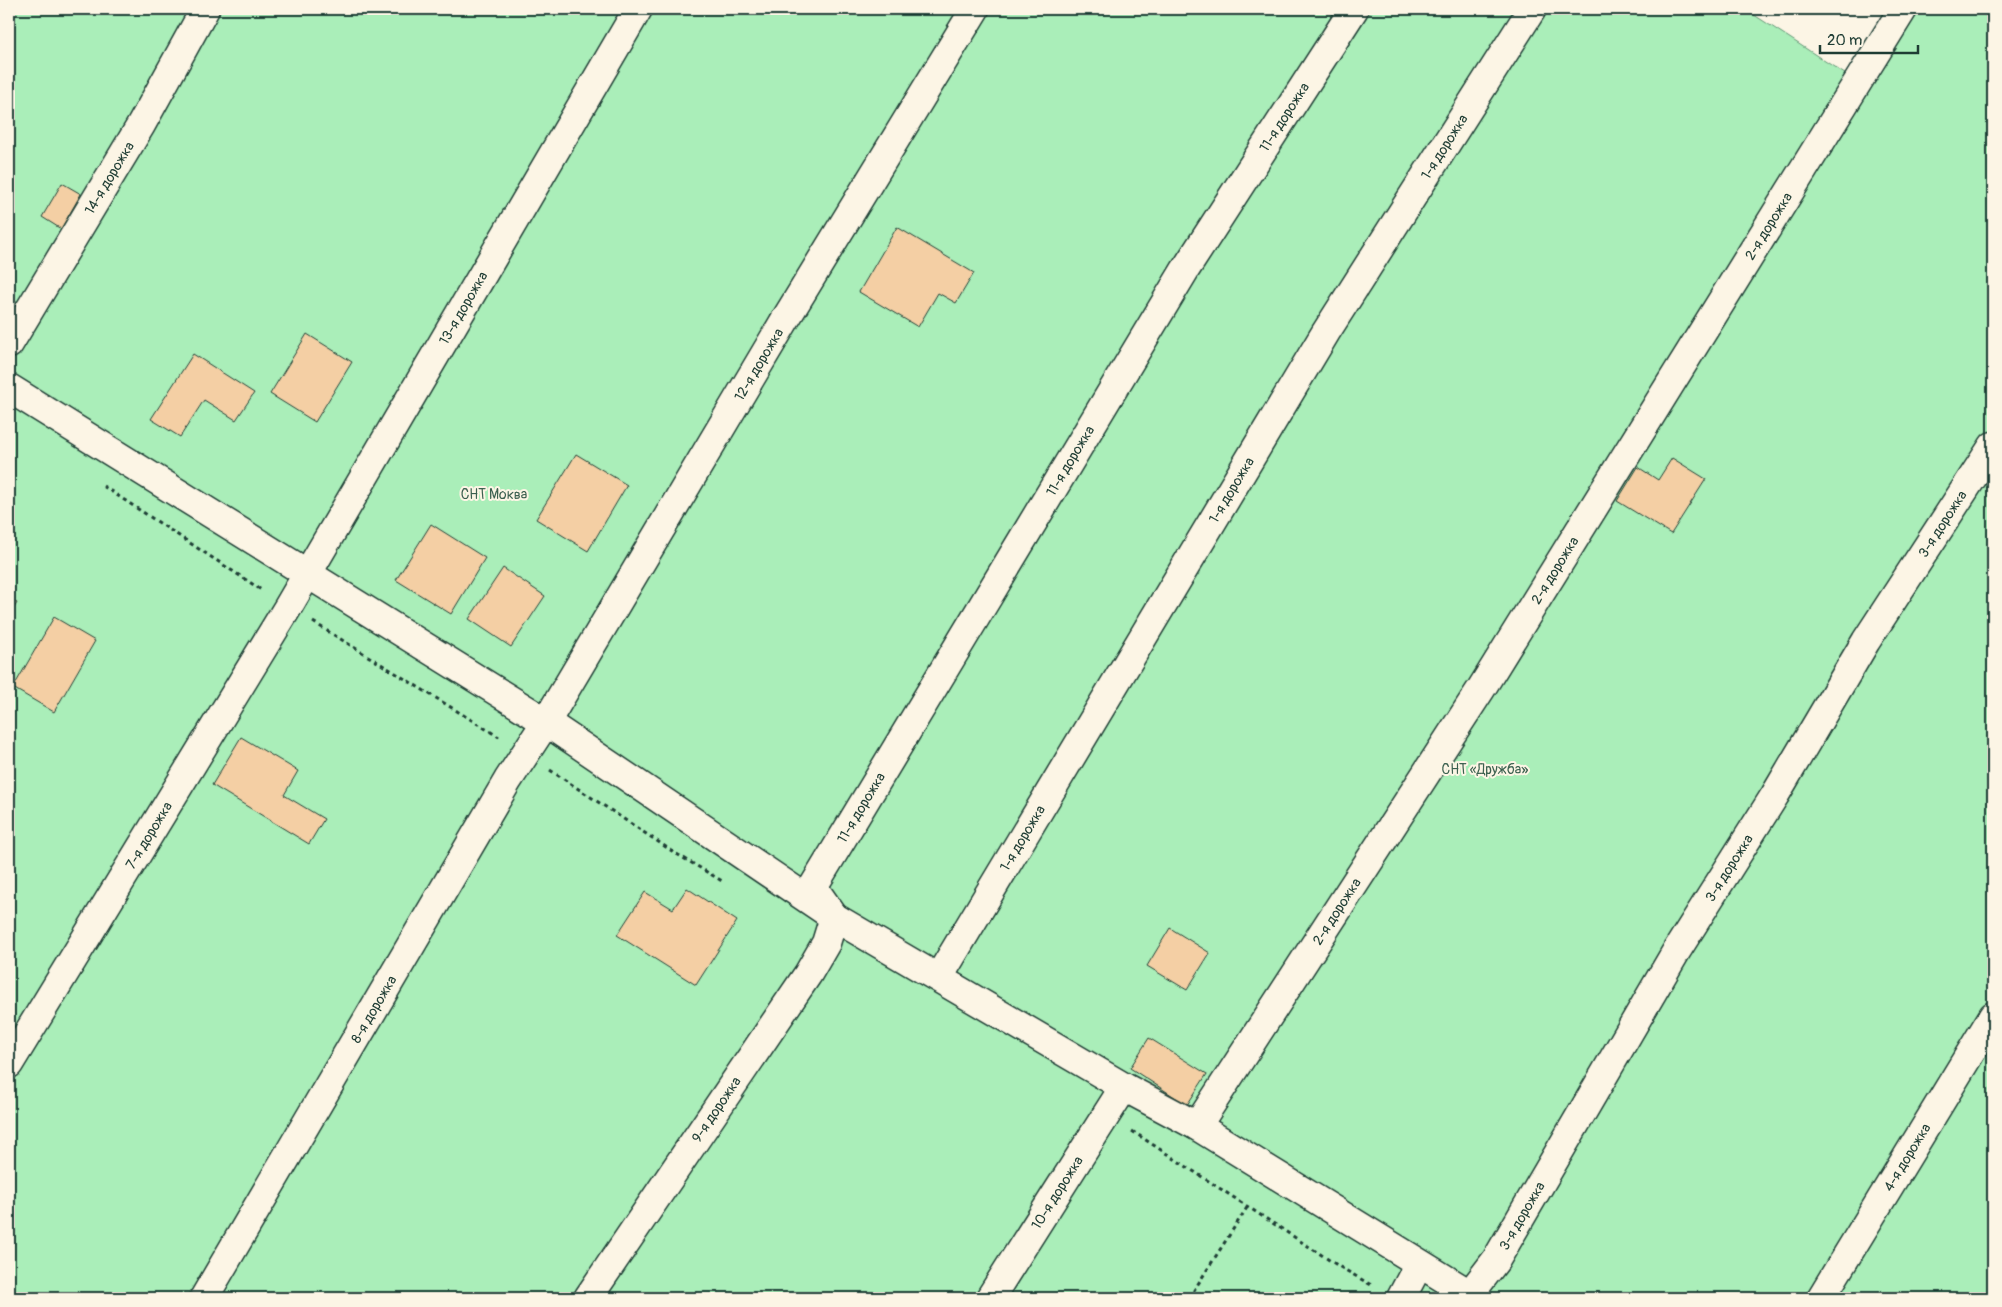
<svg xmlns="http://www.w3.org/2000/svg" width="2002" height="1307" font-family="Pangolin,sans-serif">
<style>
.green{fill:#aaeeb9;stroke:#649676}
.building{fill:#f4cfa4;stroke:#1f3d34}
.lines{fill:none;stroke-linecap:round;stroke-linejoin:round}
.minor-casing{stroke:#1f3d34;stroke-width:31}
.path{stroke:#1f3d34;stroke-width:3;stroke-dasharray:4 4;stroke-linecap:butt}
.minor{stroke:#fcf5e5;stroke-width:28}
.labels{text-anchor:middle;stroke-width:4;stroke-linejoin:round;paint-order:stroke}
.street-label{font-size:14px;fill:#1f3d34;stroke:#fcf5e5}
.park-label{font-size:14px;fill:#3b604f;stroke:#fcf5e5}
</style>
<rect width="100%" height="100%" fill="#fcf5e5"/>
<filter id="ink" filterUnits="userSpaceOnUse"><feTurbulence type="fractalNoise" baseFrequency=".02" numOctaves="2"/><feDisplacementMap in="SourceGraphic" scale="10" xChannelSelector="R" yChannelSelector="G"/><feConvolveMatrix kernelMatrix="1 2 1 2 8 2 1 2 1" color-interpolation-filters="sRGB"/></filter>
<g filter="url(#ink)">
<path class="green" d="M9,9h1736l106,69 63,-69h79v1289h-1984z"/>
<g class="building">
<path d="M62,183l19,11 -20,35 -19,-12z"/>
<path d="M897,227l77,46 -18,30 -18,-10 -20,34 -59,-35z"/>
<path d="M307,334l45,28 -37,60 -45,-28z"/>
<path d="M193,354l61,39 -18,27 -32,-20 -24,37 -29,-18z"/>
<path d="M576,454l51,31 -39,66 -52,-32z"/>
<path d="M1672,458l34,21 -35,55 -54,-33 21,-34 20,13z"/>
<path d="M431,524l54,34 -34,56 -55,-34z"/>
<path d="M503,568l42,28 -34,51 -42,-28z"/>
<path d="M9,598l8,5 -8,13z"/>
<path d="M54,617l41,24 -41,71 -41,-24z"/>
<path d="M241,737l57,34 -14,24 40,24 -15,25 -97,-59z"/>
<path d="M687,888l50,33 -41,64 -79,-50 28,-43 28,17z"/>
<path d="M1170,928l40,25 -23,37 -40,-24z"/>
<path d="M1149,1038l58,36 -20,31 -57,-37z"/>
</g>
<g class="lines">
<g class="minor-casing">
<g id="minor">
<path id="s1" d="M9,344l132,-219 64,-116"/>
<path d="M9,388l537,334 288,195 290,170 73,39 279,172"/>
<path id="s2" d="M939,977l387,-645 206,-323"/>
<path id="s3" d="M9,1064l279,-457 350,-598"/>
<path id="s4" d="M1197,1126l284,-437 422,-680"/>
<path id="s5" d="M1470,1294l26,-34 181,-310 98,-155 91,-154 127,-195"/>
<path id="s6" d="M204,1298l304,-518 38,-58 239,-402 190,-311"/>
<path id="s7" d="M588,1298l220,-324 18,-31 8,-26 -21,-30 372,-617 169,-261"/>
<path id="s8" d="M990,1298l134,-211"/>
<path d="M1401,1298l18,-34"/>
<path id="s9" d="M1821,1298l172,-282"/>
</g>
</g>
<g class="path">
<path d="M103,486l160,105"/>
<path d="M313,622l186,115"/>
<path d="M550,770l125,83 47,28"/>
<path d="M1132,1131l208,136 33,19"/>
<path d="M1189,1298l59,-92"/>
</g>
<use href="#minor" class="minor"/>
</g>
</g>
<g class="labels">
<g class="street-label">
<text dy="5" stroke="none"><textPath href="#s7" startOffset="1394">11-я дорожка</textPath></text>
<text dy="5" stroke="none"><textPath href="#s2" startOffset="972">1-я дорожка</textPath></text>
<text dy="5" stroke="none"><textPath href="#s1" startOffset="194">14-я дорожка</textPath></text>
<text dy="5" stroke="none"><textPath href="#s4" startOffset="1066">2-я дорожка</textPath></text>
<text dy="5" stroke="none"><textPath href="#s3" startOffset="882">13-я дорожка</textPath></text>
<text dy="5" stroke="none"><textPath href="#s6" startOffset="1086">12-я дорожка</textPath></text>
<text dy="5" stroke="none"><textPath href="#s7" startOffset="989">11-я дорожка</textPath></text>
<text dy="5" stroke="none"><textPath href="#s2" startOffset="568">1-я дорожка</textPath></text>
<text dy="5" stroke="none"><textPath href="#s5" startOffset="904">3-я дорожка</textPath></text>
<text dy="5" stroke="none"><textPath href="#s4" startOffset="661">2-я дорожка</textPath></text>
<text dy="5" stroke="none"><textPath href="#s7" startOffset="584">11-я дорожка</textPath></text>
<text dy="5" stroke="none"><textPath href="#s3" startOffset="268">7-я дорожка</textPath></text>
<text dy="5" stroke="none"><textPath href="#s2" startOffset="162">1-я дорожка</textPath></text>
<text dy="5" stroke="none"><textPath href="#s5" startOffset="499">3-я дорожка</textPath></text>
<text dy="5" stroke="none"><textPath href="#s4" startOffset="256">2-я дорожка</textPath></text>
<text dy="5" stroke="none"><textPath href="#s6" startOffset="335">8-я дорожка</textPath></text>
<text dy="5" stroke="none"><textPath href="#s7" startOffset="228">9-я дорожка</textPath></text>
<text dy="5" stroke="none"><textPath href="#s9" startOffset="165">4-я дорожка</textPath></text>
<text dy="5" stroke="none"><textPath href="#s8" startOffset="125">10-я дорожка</textPath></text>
<text dy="5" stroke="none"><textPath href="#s5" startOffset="94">3-я дорожка</textPath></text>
</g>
<g class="park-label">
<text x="494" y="499">СНТ Моква</text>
<text x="1485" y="774">СНТ «Дружба»</text>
</g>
</g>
<rect width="2002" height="1307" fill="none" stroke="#fcf5e5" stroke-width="30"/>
<rect x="15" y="15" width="1972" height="1277" fill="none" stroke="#1f3d34" stroke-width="2" filter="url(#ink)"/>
<path d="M1820 45v8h98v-8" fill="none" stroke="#1f3d34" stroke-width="2.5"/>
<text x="1827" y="45" font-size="15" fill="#1f3d34" stroke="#fcf5e5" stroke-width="4" paint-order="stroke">20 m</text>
</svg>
